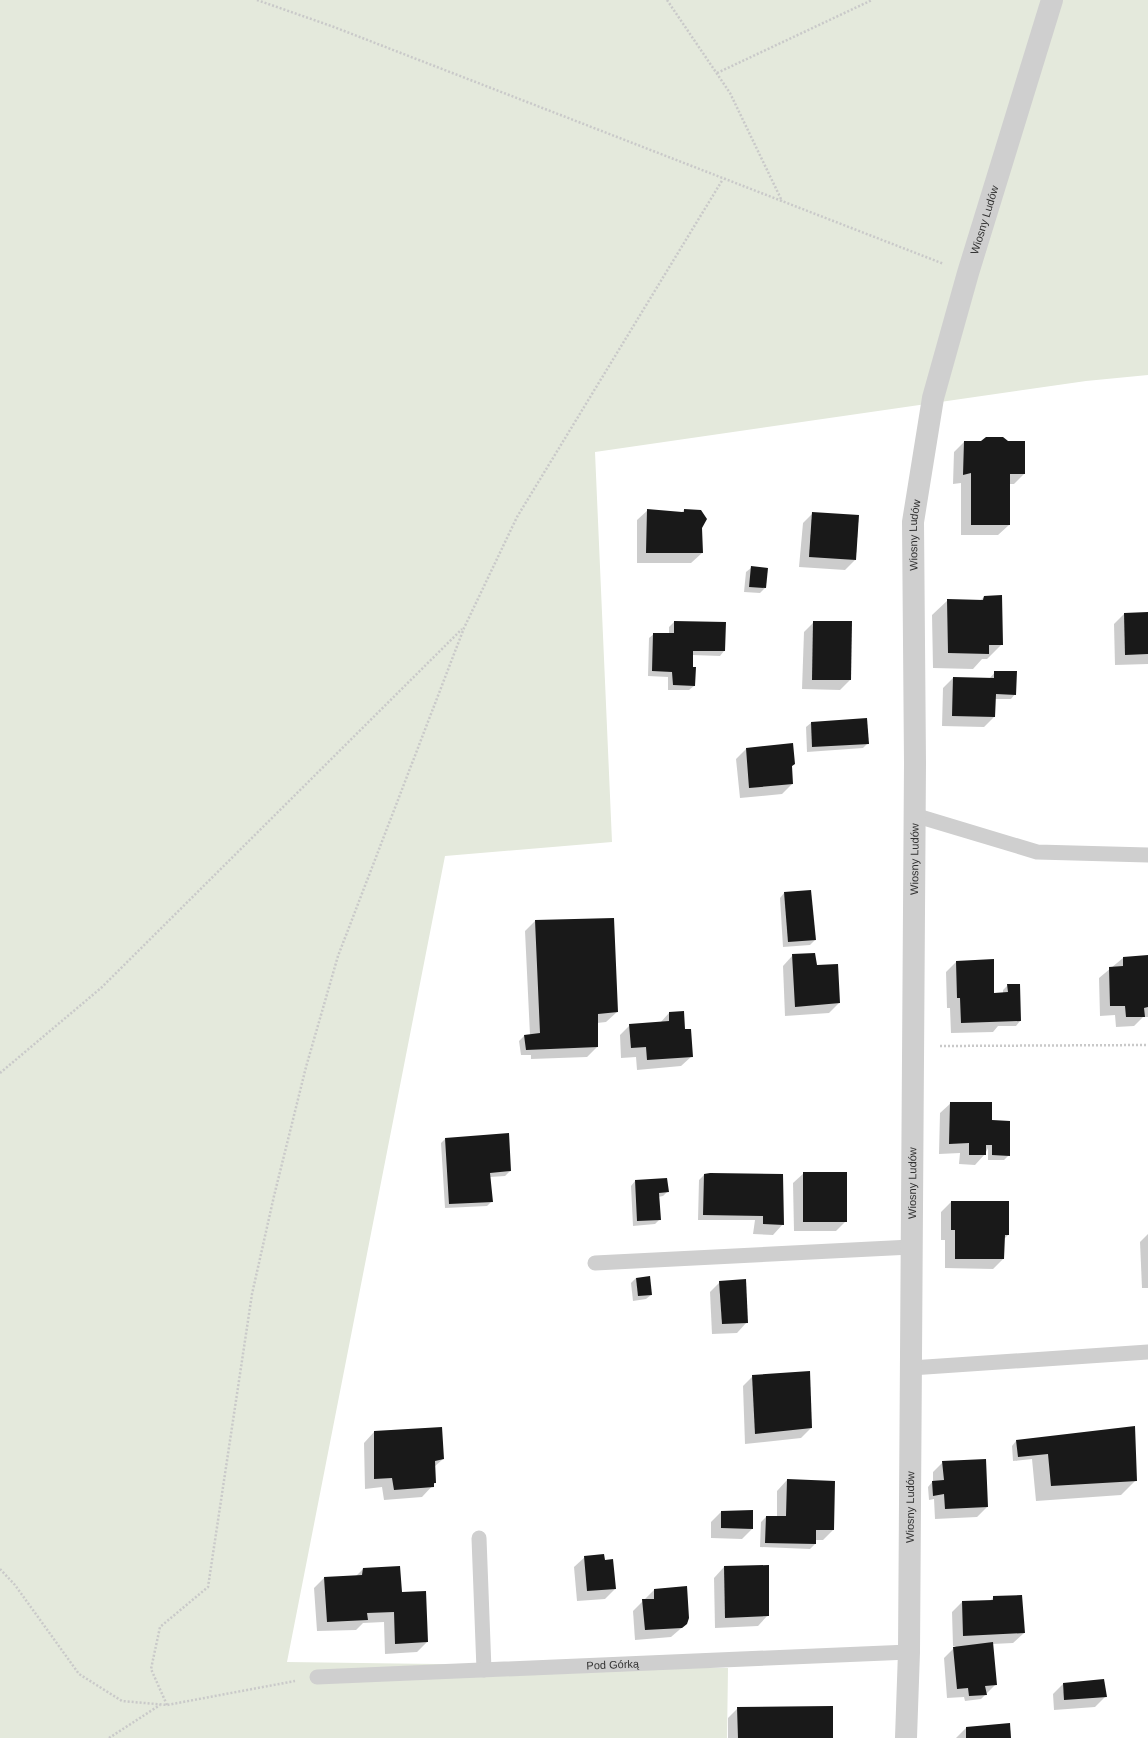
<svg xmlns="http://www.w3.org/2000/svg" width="1148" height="1738" font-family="Helvetica,sans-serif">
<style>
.green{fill:#e4e9dc}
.shadow{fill:#0003}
.building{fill:#191919}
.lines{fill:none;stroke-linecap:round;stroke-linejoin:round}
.path{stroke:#c9c9c9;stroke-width:2.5;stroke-dasharray:2 2;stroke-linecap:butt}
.service{stroke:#cfcfcf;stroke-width:15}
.minor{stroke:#cfcfcf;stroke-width:22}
.labels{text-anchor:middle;stroke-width:4;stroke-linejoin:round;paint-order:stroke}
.street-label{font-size:11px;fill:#323232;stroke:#fff}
</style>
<rect width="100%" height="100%" fill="#fff"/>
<path class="green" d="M0,0h1148v375l-62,6 -491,71 17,390 -167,14 -158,806 441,6 -1,70h-727z"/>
<g class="shadow">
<path d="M964,442l60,32 -10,10h-5v41l-11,10h-37v-52l-8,1 1,-32z"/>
<path d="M648,510l33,3 3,-3 16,1 2,42 -11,10h-54v-43z"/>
<path d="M813,513l42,47 -10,10 -46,-3 4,-44z"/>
<path d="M751,568l16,1 -2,19 -5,5 -16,-1 2,-20z"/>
<path d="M984,597l18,47 -15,15h-5l-9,10 -40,-1 -1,-53 16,-15 32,1z"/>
<path d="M1148,613v51l-33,1 -1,-41 10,-10z"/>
<path d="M674,622l51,1 -1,28 -4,5 -28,-1 2,31 -5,4h-21v-13l-20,-1 1,-38 5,-4h15v-7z"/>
<path d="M814,622l36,58 -10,10 -38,-1 2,-57z"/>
<path d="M995,672l20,22 -4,5h-16l-1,18 -10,10 -42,-1 1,-38 10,-10h37z"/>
<path d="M866,719l2,24 -5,5 -56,4 -1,-25 5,-4z"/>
<path d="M746,749l48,15 -3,3 1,17 -10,10 -42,4 -4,-39z"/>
<path d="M784,893l31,47 -5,5 -27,2 -3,-49z"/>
<path d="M535,921l82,91 -11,10 -9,1v24l-10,10 -56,2v-4h-10l-2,-14 5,-5 6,-1 -5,-104z"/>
<path d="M793,955l23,11 23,37 -10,10 -44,3 -2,-50z"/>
<path d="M1148,956v61h-5l-9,9 -18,1 -1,-12 -15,1 -1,-38 24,-20z"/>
<path d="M956,962l37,32 10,-1v-3l5,-5 12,36 -4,5h-18l-5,6 -42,1 -1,-25h-3l-1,-36z"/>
<path d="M669,1013l15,18 8,25 -11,10 -44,4 -1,-13 -15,1 -1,-23 10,-10 30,-2z"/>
<path d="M951,1103l58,52 -5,5h-16v-12l-3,6 -10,11 -16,-1 1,-11 -21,1 1,-41z"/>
<path d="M446,1138l64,33 -5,5 -15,1 2,24 -5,5 -42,2 -4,-65z"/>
<path d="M804,1173l42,48 -10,10h-42l-1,-48z"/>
<path d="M704,1175h62l17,49 -10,11 -20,-1 2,-14h-57l1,-40z"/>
<path d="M635,1181l33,10 -5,5 -5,1 2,22 -5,5 -22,2 -2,-40z"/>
<path d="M951,1202l57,33 -4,4 -1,20 -10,10 -48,-1v-28h-4v-28z"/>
<path d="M1148,1234v54h-6l-2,-46z"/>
<path d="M636,1278l15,17 -5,4 -13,2 -2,-18z"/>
<path d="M720,1282l27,40 -10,11 -25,1 -2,-42z"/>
<path d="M753,1376l58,52 -10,10 -56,6 -2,-58z"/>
<path d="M374,1432l69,27 -9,8 1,16 -13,14 -38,3 -2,-13 -17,2 -1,-46z"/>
<path d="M1016,1441l120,39 -15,15 -85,6 -4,-42 -19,2 -1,-15z"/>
<path d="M985,1460l2,47 -10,10 -42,2 -1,-20 -5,1 -1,-13 5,-6v-9l10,-10z"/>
<path d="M787,1480l46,50 -10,10h-8v4l-5,5 -50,-2 1,-25 5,-5h11v-26z"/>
<path d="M721,1512l31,17 -10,10 -31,-1v-16z"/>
<path d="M585,1557l30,32 -10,10 -28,2 -3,-34z"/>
<path d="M724,1567l44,48 -10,11 -43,2 -1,-50z"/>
<path d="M363,1569l38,25 26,48 -10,10 -32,2 -1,-32 -21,1 -7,7 -39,1 -3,-43 10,-10 32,-2z"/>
<path d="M686,1587v37l-15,13 -36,3 -2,-29 21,-21z"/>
<path d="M994,1597l30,36 -11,10 -21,1 4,40 -15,15 -16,2 -1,-4 -17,1 -3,-40 12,-12h-3l-1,-34 10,-10 28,-1z"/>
<path d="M1103,1680l3,16 -11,11 -41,3 -1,-16 10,-10z"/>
<path d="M738,1708l94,30h-104v-20z"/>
<path d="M966,1728l44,10h-54z"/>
</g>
<g class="building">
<path d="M986,437h17l5,4h17v33h-15v51h-39v-52l-8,2 1,-34h17z"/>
<path d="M647,509l35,3h2v-3l17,1 6,9 -5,9 1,25h-57z"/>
<path d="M812,512l47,3 -3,45 -47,-3z"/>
<path d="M751,566l17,2 -2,20 -17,-1z"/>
<path d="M1002,595l1,50h-14v9l-41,-1 -1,-54 36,1 1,-4z"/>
<path d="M1148,612v42l-23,1 -1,-42z"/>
<path d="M674,621l52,1 -1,29h-32v16h3l-1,19 -22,-1 -1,-13 -20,-1 1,-38h21z"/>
<path d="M813,621h39l-1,59h-39z"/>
<path d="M994,671h23l-1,24 -20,-1 -1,23 -43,-1 1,-39 41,1z"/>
<path d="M867,718l2,26 -57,3 -1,-25z"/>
<path d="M793,743l2,21 -3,2 1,18 -44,4 -3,-40z"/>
<path d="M811,890l5,50 -28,2 -4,-50z"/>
<path d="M614,918l4,94 -20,2v33l-72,3 -2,-15 16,-2 -5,-113z"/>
<path d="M815,953l2,12 21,-1 2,39 -45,4 -3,-53z"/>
<path d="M1148,955v52l-4,1 1,9h-19l-1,-11h-15l-1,-39 14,-1v-9z"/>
<path d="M994,959v34l14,-1 -1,-8h13l1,37 -60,2 -1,-25h-3l-1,-37z"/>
<path d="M684,1011l1,18h6l2,28 -46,3 -1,-13 -15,1 -2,-24 40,-3v-9z"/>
<path d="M950,1102h42v18l18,1v35l-18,-1v-10h-6v10h-17v-12l-20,1z"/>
<path d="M509,1133l2,38 -21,2 3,29 -44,2 -4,-66z"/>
<rect x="803" y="1172" width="44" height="50"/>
<path d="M710,1173l73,1 1,51 -21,-1v-8l-60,-1 1,-41z"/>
<path d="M667,1178l2,14 -10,1 2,27 -24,1 -2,-41z"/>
<path d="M951,1201h58v34h-4l-1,24h-49v-29h-4z"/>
<path d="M650,1276l2,19 -14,1 -2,-18z"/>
<path d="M746,1279l2,44 -26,1 -3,-43z"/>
<path d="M810,1371l2,57 -57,6 -3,-59z"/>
<path d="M1135,1426l2,55 -86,5 -3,-32 -30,3 -2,-17z"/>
<path d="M442,1427l2,32 -9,2 1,22h-2v4l-40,3 -2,-12 -18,1v-48z"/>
<path d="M986,1459l2,48 -43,2 -1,-15 -11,2 -1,-15 12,-1 -2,-19z"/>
<path d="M787,1479l48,2 -1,49h-18v14l-51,-1 1,-27h20z"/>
<path d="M753,1510v19l-32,-1v-17z"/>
<path d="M604,1554l1,6 8,-1 3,30 -29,2 -3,-35z"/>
<path d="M769,1565v51l-44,2 -1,-52z"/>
<path d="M400,1566l2,26 24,-1 2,51 -33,2 -1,-32 -27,1 1,7 -41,2 -3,-45 38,-2 1,-7z"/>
<path d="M687,1586l2,32 -2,6 -5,4 -37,2 -3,-31h12v-10z"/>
<path d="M1022,1595l3,38 -62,3 -1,-35 31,-1v-4z"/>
<path d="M993,1642l4,43 -12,1 2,9 -18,1 -1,-8 -11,1 -4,-42z"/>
<path d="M1104,1679l3,18 -43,3 -1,-17z"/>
<path d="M833,1706v32h-95l-1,-31z"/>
<path d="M1010,1723l1,15h-45v-11z"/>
</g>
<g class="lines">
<g class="path">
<path d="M257,0l77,27 610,237"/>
<path d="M667,0l63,93 52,108"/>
<path d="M717,73l155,-73"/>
<path d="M940,1046l208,-1"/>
<path d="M0,1073l101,-85 361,-359"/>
<path d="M0,1569l15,16 64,89 43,27 45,4 128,-24"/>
<path d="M167,1705l-16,-36 9,-42 48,-40 44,-293 22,-98 32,-129 32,-111 126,-328 53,-111 206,-338"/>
<path d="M109,1738l51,-33"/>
</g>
<g class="service">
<path d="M914,815l123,37 111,3"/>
<path d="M595,1263l316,-16"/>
<path d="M911,1368l237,-16"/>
<path d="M479,1538l5,132"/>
<path id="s1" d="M317,1677l592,-25"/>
</g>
<path class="minor" id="s2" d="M906,1738l3,-86 6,-889 -2,-241 20,-124 35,-125 84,-273"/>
</g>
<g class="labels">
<g class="street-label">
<text dy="4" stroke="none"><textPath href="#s2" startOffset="1527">Wiosny Ludów</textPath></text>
<text dy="4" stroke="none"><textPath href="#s2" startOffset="1203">Wiosny Ludów</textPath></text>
<text dy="4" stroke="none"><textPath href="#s2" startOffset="879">Wiosny Ludów</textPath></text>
<text dy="4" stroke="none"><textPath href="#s2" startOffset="555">Wiosny Ludów</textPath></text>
<text dy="4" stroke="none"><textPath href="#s2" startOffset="231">Wiosny Ludów</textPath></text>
<text dy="4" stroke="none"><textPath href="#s1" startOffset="296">Pod Górką</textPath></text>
</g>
</g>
</svg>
